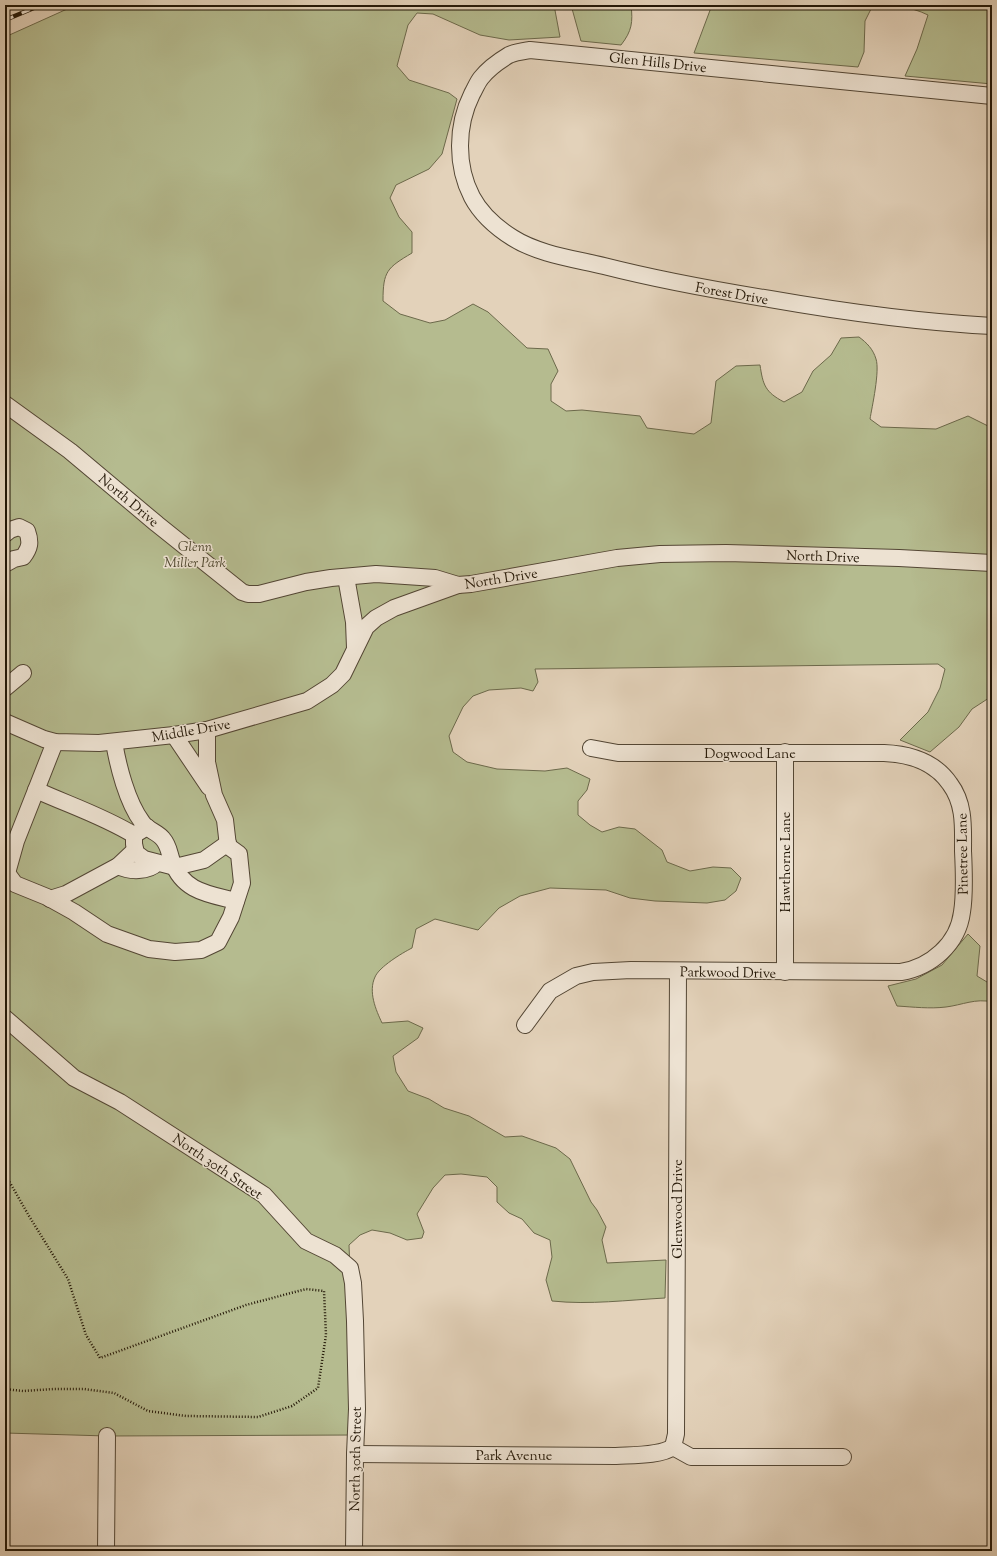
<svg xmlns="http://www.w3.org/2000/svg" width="997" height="1556" font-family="'Sorts Mill Goudy',serif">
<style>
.green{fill:#b5bb8f;stroke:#6c694b}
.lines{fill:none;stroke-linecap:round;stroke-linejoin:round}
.minor-casing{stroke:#534634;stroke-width:18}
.path{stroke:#231707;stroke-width:2.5;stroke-dasharray:1 2;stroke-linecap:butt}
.minor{stroke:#ede2d2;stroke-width:16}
.rail-casing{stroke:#231707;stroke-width:4.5}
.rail{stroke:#ede2d2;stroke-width:3;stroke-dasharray:9;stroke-linecap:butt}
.labels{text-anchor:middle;stroke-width:3;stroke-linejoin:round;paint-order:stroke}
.street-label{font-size:14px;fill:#231707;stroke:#ede2d2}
.park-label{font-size:14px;font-style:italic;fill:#4f4830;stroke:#ede2d2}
</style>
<rect width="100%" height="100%" fill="#e3d2ba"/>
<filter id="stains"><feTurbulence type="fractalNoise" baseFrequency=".005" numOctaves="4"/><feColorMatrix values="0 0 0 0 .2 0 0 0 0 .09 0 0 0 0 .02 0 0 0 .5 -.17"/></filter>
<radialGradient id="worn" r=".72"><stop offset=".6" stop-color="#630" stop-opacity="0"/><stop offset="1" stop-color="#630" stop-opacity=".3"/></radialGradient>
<g class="green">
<path d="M76,5h478l6,32 -51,3 -29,-5 -47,-21 -16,-1 -9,12 -11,41 12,14 40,13 8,6 -15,55 -13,15 -33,16 -6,13 9,19 13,15v21c-25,15 -29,18 -29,48l17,13 30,9 15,-3 28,-16 15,8 39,36 21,1 10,22 -7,13v17l15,10 16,-1 58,6 7,12 47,6 17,-11 5,-42 20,-15 24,-1c3,20 5,27 24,37l18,-10 11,-21 18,-16 10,-17 18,-1c8,6 14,12 17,22 4,12 -4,48 -6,60l11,8 55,2 32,-13 24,12v268l-20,13 -13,18 -29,25 -30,-12 28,-28 12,-24 5,-19 -7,-5 -403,5 3,13 -5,9 -12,-3 -32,2 -16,6 -10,11 -14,29 4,16 14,10 30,7 48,2 22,-3 23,11 -3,11 -9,11v14l12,10 12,7 17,-5 16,2 27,21 5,12 23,9 23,-4 18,1 10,10 -5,13 -11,9 -18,3 -52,-2 -25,-3 -24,-8 -56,-2 -30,8 -21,12 -21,22 -43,-11 -19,10 -4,19c-10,5 -33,19 -37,29 -7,15 1,33 7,46l26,-2 15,7 -5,10 -25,18 3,16 12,19 21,8 15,9 25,8 36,21 17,-1 34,12 14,11 21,43 6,8 9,17 -4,13 5,23 59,-3 -1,38c-37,2 -76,7 -113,3l-6,-21 6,-23 -2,-17 -16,-7 -12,-14 -13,-6 -12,-11v-15l-10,-10 -26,-3 -16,1 -12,13 -16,26 7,18 -2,6 -15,2 -17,-7 -18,-3 -12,5 -11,10 7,190 -249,1 -102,-3v-1396z"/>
<path d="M571,5h60c2,17 1,26 -10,40l-40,-4z"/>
<path d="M712,5h280v79l-87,-8 12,-27 11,-34c-18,-9 -37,-10 -56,-8l-7,14 -1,31 -6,15 -164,-14z"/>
<path d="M968,934l12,12 -3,30 15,9v17c-16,-4 -30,3 -46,5 -16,2 -33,0 -49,-1l-9,-20 28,-7 26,-14z"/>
</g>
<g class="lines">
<g class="minor-casing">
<g id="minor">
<path d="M992,96l-462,-46c-6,1 -15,2 -21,5 -10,6 -21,14 -28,23 -4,5 -6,11 -9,16 -16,32 -16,72 0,103 9,17 25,31 41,41 25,16 62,21 91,28 55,14 110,24 166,33 74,13 147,23 222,27"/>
<path d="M5,404l65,47 87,73 85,68 6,2h11l47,-12 25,-4 45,-4 59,4 23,7 13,-1 146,-26 43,-4 66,-1 173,5 93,5"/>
<path d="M5,534l5,-4 9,-3 8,4c4,11 3,17 -4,26l-9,2 -9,5"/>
<path d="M346,577l8,45 1,26"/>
<path d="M5,688l18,-15"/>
<path d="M5,722l39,17 11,3 44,1 75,-8 33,-5 100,-29 25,-16 11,-11 23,-47 10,-9 18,-10 64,-23"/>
<path d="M174,735l35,52"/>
<path d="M114,742c4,24 13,60 28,80 5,8 16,10 21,17 6,7 6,14 9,22 11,31 37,33 64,40"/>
<path d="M785,752v220"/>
<path d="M36,790c33,15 67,26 98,45l13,-8"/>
<path d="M134,835v9l2,9 8,6 31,8 29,-7 24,-17"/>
<path d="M118,866c12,6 30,6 39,-3"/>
<path d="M7,873l8,11 32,13 27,15 33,22 42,15 26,3 26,-2 17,-8 13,-25 11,-34 -3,-29 -11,-8 -3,-26 -11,-25 -7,-33v-32"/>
<path d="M5,874l2,-1 9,-32 39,-99"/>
<path d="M50,899l16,-5 52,-28 17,-16"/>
<path d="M5,1018l69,60 46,24 144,93 42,46 29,14 15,13 3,15 2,38 2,88 -2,45 -1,97"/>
<path d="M525,1025l25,-34 26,-15 17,-4 38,-2 270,2c30,-5 57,-28 61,-60 3,-18 2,-41 1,-61 0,-23 2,-47 -13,-67 -15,-22 -41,-30 -66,-31h-266l-27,-5"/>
<path d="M673,1447l3,-13 2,-463"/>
<path d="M673,1447l18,10h152"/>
<path d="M355,1454l261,2c15,-1 45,0 57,-9"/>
<path d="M106,1551l1,-115"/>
</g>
</g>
<path class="path" d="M5,1174l24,42 39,63 18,56 14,23 146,-53 60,-16 18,2 2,44 -8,53 -26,18 -34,11 -72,-1 -38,-5 -34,-18 -30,-4h-30l-31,2 -18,-2"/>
<use href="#minor" class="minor"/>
<g class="rail-casing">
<path id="rail" d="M5,20l36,-15"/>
</g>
<use href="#rail" class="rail"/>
</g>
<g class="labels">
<g class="street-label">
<text transform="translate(658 62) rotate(6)" y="5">Glen Hills Drive</text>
<text transform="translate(732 293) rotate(10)" y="5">Forest Drive</text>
<text transform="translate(129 500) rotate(40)" y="5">North Drive</text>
<text transform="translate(823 556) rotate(2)" y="5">North Drive</text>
<text transform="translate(501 578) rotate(-9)" y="5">North Drive</text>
<text transform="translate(191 730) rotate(-10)" y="5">Middle Drive</text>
<text x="750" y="758">Dogwood Lane</text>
<text transform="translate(962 854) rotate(-91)" y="5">Pinetree Lane</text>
<text transform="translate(785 862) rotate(-90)" y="5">Hawthorne Lane</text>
<text transform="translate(728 972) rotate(1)" y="5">Parkwood Drive</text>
<text transform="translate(218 1166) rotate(34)" y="5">North 30th Street</text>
<text transform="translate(677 1209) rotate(-90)" y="5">Glenwood Drive</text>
<text x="514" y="1460">Park Avenue</text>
<text transform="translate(355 1459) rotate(-89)" y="5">North 30th Street</text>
</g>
<g class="park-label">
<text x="195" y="551">Glenn<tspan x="195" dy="16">Miller Park</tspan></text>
</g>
</g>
<rect width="997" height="1556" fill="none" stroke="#e3d2ba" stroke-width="20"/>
<rect x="6" y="6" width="985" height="1544" fill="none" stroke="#231707" stroke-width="2"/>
<rect x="10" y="10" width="977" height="1536" fill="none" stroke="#231707"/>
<rect width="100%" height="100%" filter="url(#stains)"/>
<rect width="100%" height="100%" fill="url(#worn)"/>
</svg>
